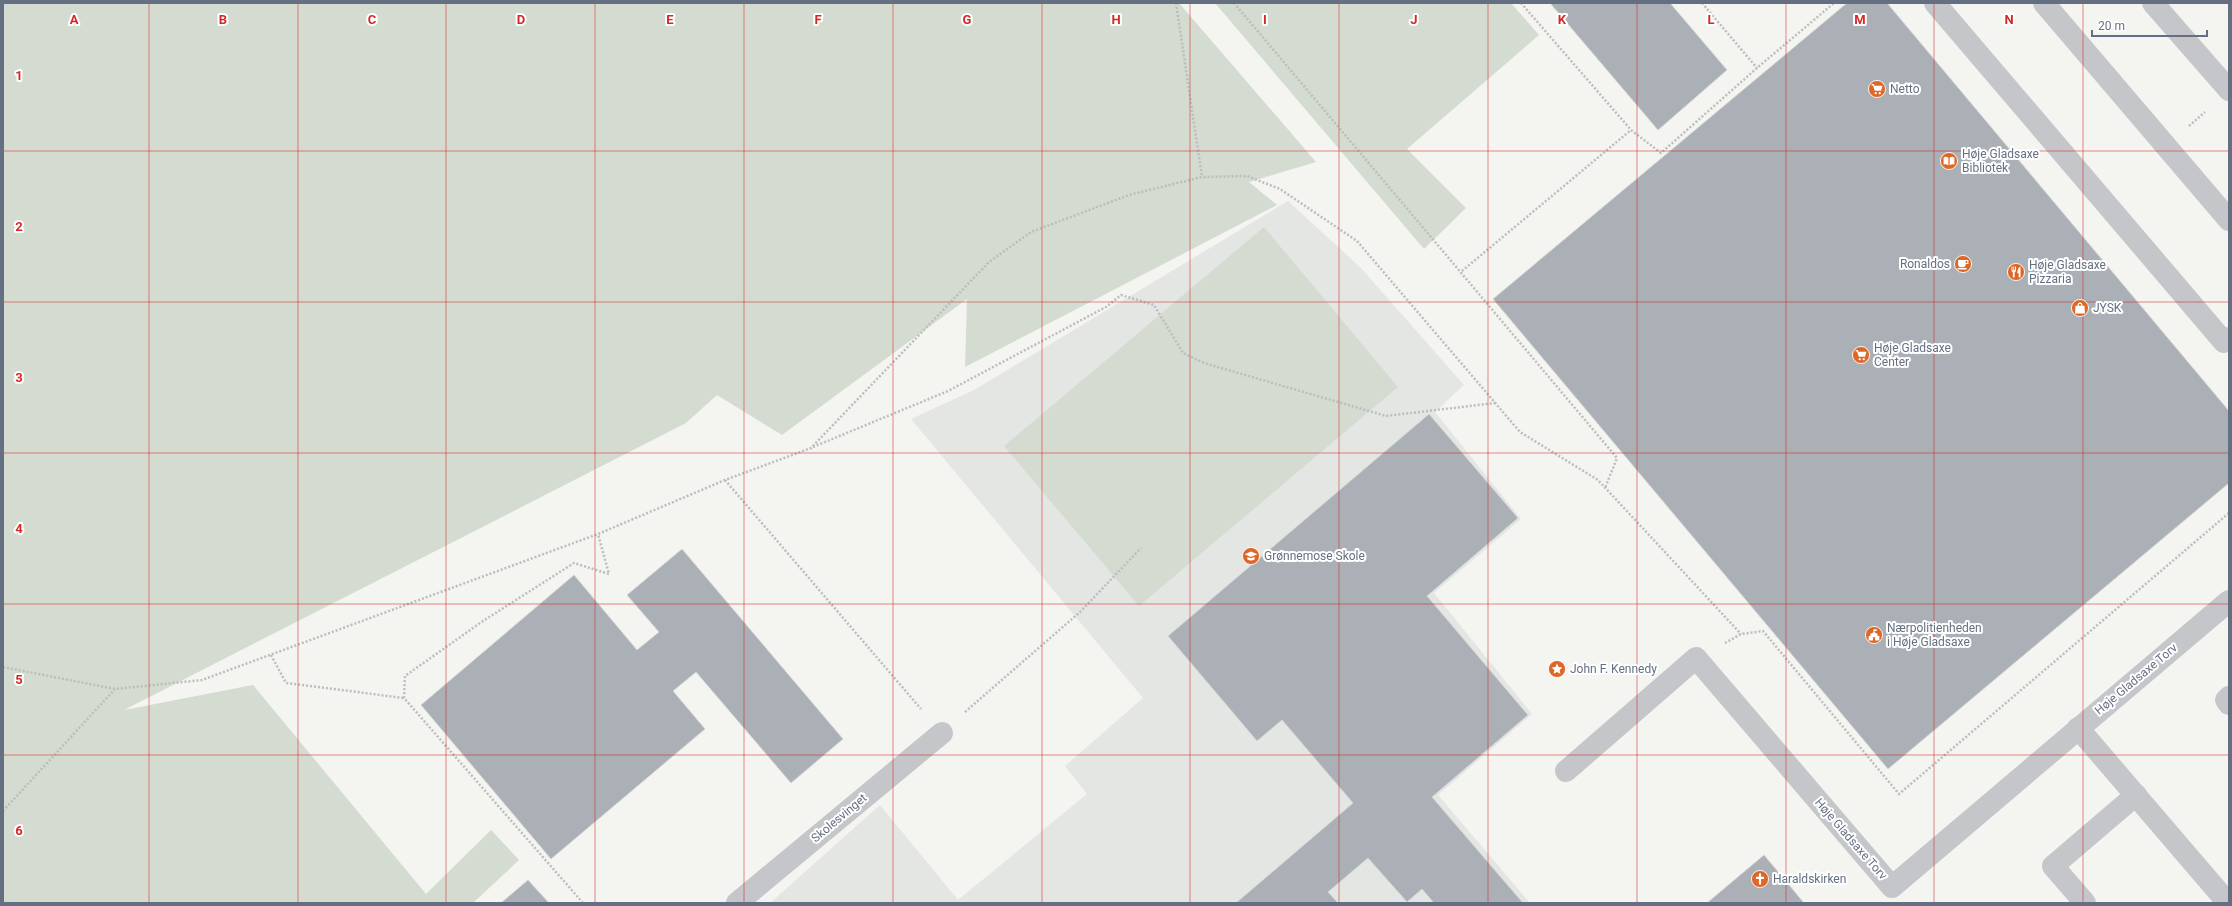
<svg xmlns="http://www.w3.org/2000/svg" width="2232" height="906" font-family="Roboto,sans-serif">
<style>
.built{fill:#e4e6e4}
.green{fill:#d4dbd1}
.building{fill:#aab0b6;stroke:#d5d5d3}
.lines{fill:none;stroke-linecap:round;stroke-linejoin:round}
.path{stroke:#bbbdbf;stroke-width:2.5;stroke-dasharray:2 2;stroke-linecap:butt}
.lane{stroke:#c4c6ca;stroke-width:22}
.street{stroke:#c4c6ca;stroke-width:22}
.grid{fill:none;stroke:#d62828;stroke-width:1;stroke-opacity:0.55}
.labels{text-anchor:middle;stroke-width:4;stroke-linejoin:round;paint-order:stroke}
.poi-label{font-size:12px;fill:#647081;stroke:#fff;text-anchor:start}
.street-label{font-size:12px;fill:#647081;stroke:#fff}
.grid-label{font-size:13px;text-anchor:middle;font-weight:bold;fill:#d62828;stroke:#fff;stroke-width:4;stroke-linejoin:round;paint-order:stroke}
</style>
<rect width="100%" height="100%" fill="#f4f4f0"/>
<path class="built" d="M1288,201l73,67 103,117 -29,27 86,107 -87,74 98,121 -94,81 92,108h-760l110,-98 78,95 129,-106 -22,-28 78,-68 -232,-279 63,-29z"/>
<g class="green">
<path d="M3,3h1176l137,159 -67,20 28,23 -312,162 2,-68 -185,136 -65,-40 -31,28 -562,287 129,-25 173,209 65,-64 28,30 -46,43h-470z"/>
<path d="M1215,3h296l28,32 -132,114 59,59 -42,41z"/>
<path d="M1264,227l134,160 -259,219 -135,-160z"/>
</g>
<g class="building">
<path d="M1550,3h120l57,67 -69,60z"/>
<path d="M1847,3h40l342,408v72l-341,286 -395,-470z"/>
<path d="M1429,414l89,104 -91,78 101,119 -96,82 91,106h-89l-12,-14 -15,13 -39,-44 -40,34 10,11h-102l117,-100 -71,-83 -25,21 -89,-105z"/>
<path d="M682,549l161,190 -52,44 -95,-111 -23,19 32,38 -154,130 -130,-154 153,-130 63,75 22,-18 -32,-37z"/>
<path d="M1764,855l40,48h-97z"/>
<path d="M528,880l21,23h-48z"/>
</g>
<g class="lines">
<g class="path">
<path d="M1176,3l26,174"/>
<path d="M1234,3l383,455 -12,30"/>
<path d="M1521,3l110,127 30,23 96,-85 77,-65"/>
<path d="M1702,3l55,65"/>
<path d="M2189,126l16,-14"/>
<path d="M1462,271l169,-141"/>
<path d="M813,447l135,-56 158,-84 15,-12 33,10 29,48 21,10 182,53 109,-13"/>
<path d="M725,480l196,229"/>
<path d="M1725,643l16,-9 22,-3 136,163 330,-281"/>
<path d="M271,655l15,28 118,15"/>
<path d="M3,667l112,22 87,-9 396,-146 127,-54 86,-32 178,-186 42,-30 98,-37 73,-18 45,-1 33,13 77,52 163,191 78,48 143,154"/>
<path d="M965,712l115,-100 61,-64"/>
<path d="M3,811l112,-122"/>
<path d="M583,903l-179,-205 1,-22 78,-55 91,-58 35,11 -11,-40"/>
</g>
<g class="lane">
<path d="M1935,3l289,339 5,-4"/>
<path d="M2044,3l185,217"/>
<path d="M2229,697l-3,3 3,4"/>
<path d="M2078,728l150,175"/>
<path d="M2085,903l-32,-37 83,-71"/>
</g>
<g class="street">
<path d="M2153,3l76,87"/>
<path d="M1566,771l130,-113 196,229 337,-286"/>
<path d="M737,903l205,-170"/>
</g>
</g>
<path class="grid" d="M149,3v900M298,3v900M446,3v900M595,3v900M744,3v900M893,3v900M1042,3v900M1190,3v900M1339,3v900M1488,3v900M1637,3v900M1786,3v900M1934,3v900M2083,3v900M3,151h2226M3,302h2226M3,453h2226M3,604h2226M3,755h2226"/>
<defs>
<g id="supermarket-disc" transform="scale(0.9)"><circle r="9.5" fill="#de6726" stroke="#fff"/><path d="M-6-5.5h2.5l.6 2H6L4.5 2H-2.5L-4.4-4H-6ZM-1.5 3.2a1.3 1.3 0 1 0 .1 0ZM3 3.2a1.3 1.3 0 1 0 .1 0Z" fill="#fff"/></g>
<g id="library-disc" transform="scale(0.9)"><circle r="9.5" fill="#de6726" stroke="#fff"/><path d="M-6-4Q-3-5.5-.7-3.5V5Q-3 3-6 4ZM6-4Q3-5.5 .7-3.5V5Q3 3 6 4Z" fill="#fff"/></g>
<g id="cafe-disc" transform="scale(0.9)"><circle r="9.5" fill="#de6726" stroke="#fff"/><path d="M-5.5-4.5H6V0H3Q3 3.5 0 3.5H-2.5Q-5.5 3.5-5.5 0ZM3-3.2v2h1.7v-2ZM-6 4.5H4V6H-6Z" fill="#fff"/></g>
<g id="restaurant-disc" transform="scale(0.9)"><circle r="9.5" fill="#de6726" stroke="#fff"/><path d="M-5-6h1v4h1v-4h1v4h1v-4h1v5L-1.5 .5V6h-2V.5L-5-1ZM5-6V6H3V1.5H1.5Q1.5-4 5-6Z" fill="#fff"/></g>
<g id="shop-disc" transform="scale(0.9)"><circle r="9.5" fill="#de6726" stroke="#fff"/><path d="M-5-2.5h2.3a2.7 3.5 0 0 1 5.4 0H5L5.5 6h-11ZM-1.5-2.5h3a1.5 2.3 0 0 0-3 0Z" fill="#fff"/></g>
<g id="school-disc" transform="scale(0.9)"><circle r="9.5" fill="#de6726" stroke="#fff"/><path d="M0-5L7-2L0 1L-7-2ZM-4 1L0 2.5L4 1V4Q0 6-4 4Z" fill="#fff"/></g>
<g id="civic-disc" transform="scale(0.9)"><circle r="9.5" fill="#de6726" stroke="#fff"/><path d="M-.6-6.5H3V-4.5H.6V-3L4-1V1h2V6H-6V1h2V-1L-.6-3ZM-1.2 2.5V6h2.4V2.5Z" fill="#fff"/></g>
<g id="sight-disc" transform="scale(0.9)"><circle r="9.5" fill="#de6726" stroke="#fff"/><path d="M0-6L1.8-2.2L6-1.7L2.9 1.2L3.7 5.4L0 3.3L-3.7 5.4L-2.9 1.2L-6-1.7L-1.8-2.2Z" fill="#fff"/></g>
<g id="church-disc" transform="scale(0.9)"><circle r="9.5" fill="#de6726" stroke="#fff"/><path d="M-1.2-6h2.4v3.5h3.3v2.4h-3.3V6h-2.4V-.1h-3.3v-2.4h3.3Z" fill="#fff"/></g>
</defs>
<g fill-rule="evenodd">
<use href="#supermarket-disc" x="1877" y="89"/>
<use href="#library-disc" x="1949" y="161"/>
<use href="#cafe-disc" x="1963" y="264"/>
<use href="#restaurant-disc" x="2016" y="272"/>
<use href="#shop-disc" x="2080" y="308"/>
<use href="#supermarket-disc" x="1861" y="355"/>
<use href="#school-disc" x="1251" y="556"/>
<use href="#civic-disc" x="1874" y="635"/>
<use href="#sight-disc" x="1557" y="669"/>
<use href="#church-disc" x="1760" y="879"/>
</g>
<g class="labels">
<g class="poi-label">
<text x="1890" y="93">Netto</text>
<text x="1962" y="158">Høje Gladsaxe<tspan x="1962" dy="14">Bibliotek</tspan></text>
<text x="1950" y="268" text-anchor="end">Ronaldos</text>
<text x="2029" y="269">Høje Gladsaxe<tspan x="2029" dy="14">Pizzaria</tspan></text>
<text x="2093" y="312">JYSK</text>
<text x="1874" y="352">Høje Gladsaxe<tspan x="1874" dy="14">Center</tspan></text>
<text x="1264" y="560">Grønnemose Skole</text>
<text x="1887" y="632">Nærpolitienheden<tspan x="1887" dy="14">i Høje Gladsaxe</tspan></text>
<text x="1570" y="673">John F. Kennedy</text>
<text x="1773" y="883">Haraldskirken</text>
</g>
<g class="street-label">
<text transform="translate(2136 679) rotate(-40)" y="4">Høje Gladsaxe Torv</text>
<text transform="translate(839 818) rotate(-40)" y="4">Skolesvinget</text>
<text transform="translate(1851 839) rotate(49)" y="4">Høje Gladsaxe Torv</text>
</g>
</g>
<g class="grid-label">
<text x="74" y="24">A</text>
<text x="223" y="24">B</text>
<text x="372" y="24">C</text>
<text x="521" y="24">D</text>
<text x="670" y="24">E</text>
<text x="818" y="24">F</text>
<text x="967" y="24">G</text>
<text x="1116" y="24">H</text>
<text x="1265" y="24">I</text>
<text x="1414" y="24">J</text>
<text x="1562" y="24">K</text>
<text x="1711" y="24">L</text>
<text x="1860" y="24">M</text>
<text x="2009" y="24">N</text>
<text x="19" y="80">1</text>
<text x="19" y="231">2</text>
<text x="19" y="382">3</text>
<text x="19" y="533">4</text>
<text x="19" y="684">5</text>
<text x="19" y="835">6</text>
</g>
<rect width="2232" height="906" fill="none" stroke="#647081" stroke-width="8"/>
<path d="M2092 30v6h115v-6" fill="none" stroke="#647081" stroke-width="2"/>
<text x="2098" y="30" font-size="12" fill="#647081" stroke="#ffffff" stroke-width="3" paint-order="stroke">20 m</text>
</svg>
